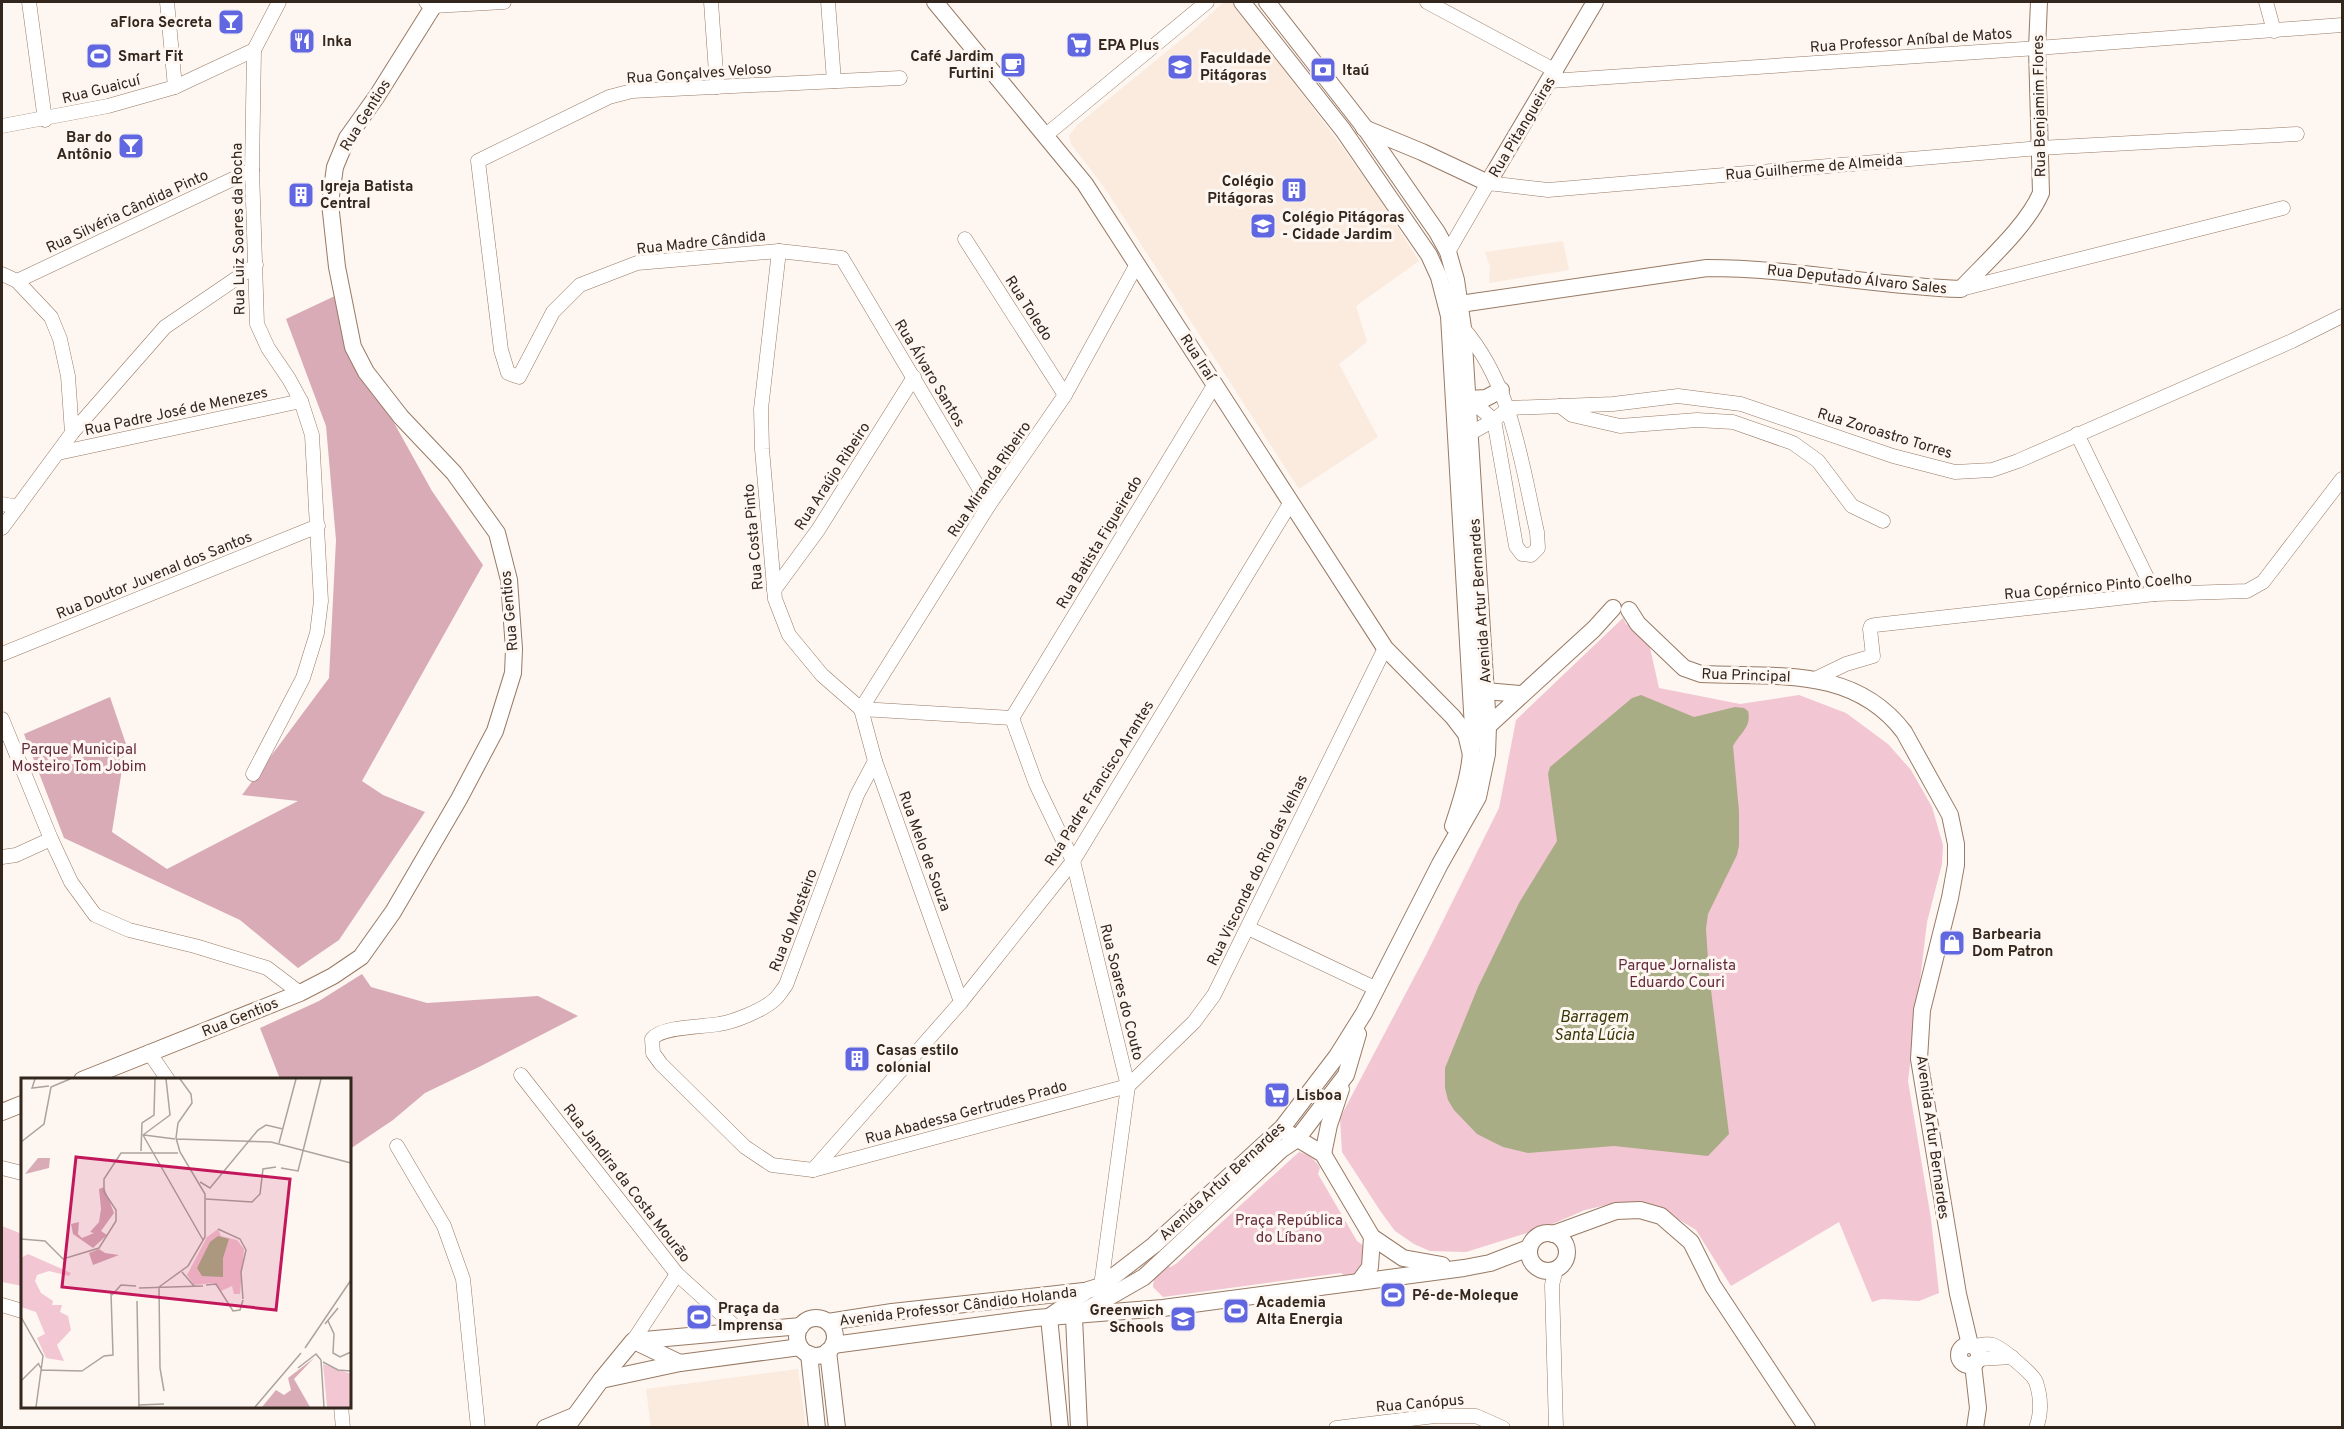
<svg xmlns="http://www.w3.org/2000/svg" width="2344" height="1429" font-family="Overpass,sans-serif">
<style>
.built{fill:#fbebdf}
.green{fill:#f2c6d2}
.forest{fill:#d9abb7}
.water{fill:#a9ad85}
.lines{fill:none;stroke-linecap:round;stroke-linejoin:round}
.minor-casing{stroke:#987a64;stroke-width:15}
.tertiary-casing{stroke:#987a64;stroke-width:18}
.minor{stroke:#fff;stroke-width:14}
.tertiary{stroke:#fff;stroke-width:16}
.labels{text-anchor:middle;stroke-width:6;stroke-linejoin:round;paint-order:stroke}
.poi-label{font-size:15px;font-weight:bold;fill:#33261d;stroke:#fdf6f1;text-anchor:start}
.street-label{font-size:15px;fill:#33261d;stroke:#fdf6f1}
.park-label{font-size:15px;fill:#632a3d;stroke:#fdf6f1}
.water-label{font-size:16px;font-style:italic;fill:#353806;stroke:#fdf6f1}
.inset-road{fill:none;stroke:#aca39c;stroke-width:1.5}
.view{fill:#c2185b;fill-opacity:0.15;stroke:#c2185b;stroke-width:3}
.inset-edge{fill:none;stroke:#33261d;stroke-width:3}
</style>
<rect width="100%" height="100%" fill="#fdf6f1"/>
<g class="built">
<path d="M1224,2h10l140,188 45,71 -63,45 11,36 -28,22 39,73 -79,52 -195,-302 -33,-43 -2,-8 8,-11 116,-95z"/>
<path d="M1563,241l6,29 -80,13 1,-16 -5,-15z"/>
<path d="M798,1369l8,58h-155l-5,-38z"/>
</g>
<g class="green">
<path d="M1623,618l3,6 14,5 8,10 11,49 81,16 59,-9 47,18 42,31 23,26 21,37 11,38 -1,19 -15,58 -19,159 23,138 8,74 -20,8 -37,-2 -10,3 -33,-80 -108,64 -35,-56 -36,-22 -28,-5 -21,1 -26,6 -42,18 -77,24 -36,-1 -16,-7 -19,-13 -14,-19 -39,-60 -2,-34 86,-163 73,-147 17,-88z"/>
<path d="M1299,1152c9,2 17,8 21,16l-2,6 39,67 7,5c2,17 -2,24 -16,32l-7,-5 -178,24 -10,-10 1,-11 11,-10 6,1 6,-4z"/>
<path d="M2,1226l20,8v52l-20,-4z"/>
</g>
<g class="forest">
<path d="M339,294l15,57 78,140 51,74 -121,216 21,14 42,17 -86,128 -41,28 -58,-48 -176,-82 -40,-104 86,-37 16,47 -14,88 55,37 131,-68 -56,-6 87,-117 7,-138 -10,-114 -40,-107z"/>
<path d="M362,974l9,13 56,16 111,-7 40,20 -97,50 -56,27 -32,27 -43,29v-69l-70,-1 -20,-51 59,-27z"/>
</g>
<path class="water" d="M1641,695l53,22 41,-10 9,1 4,3c4,16 -8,22 -15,35l6,65v35l-2,9 -29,59 -2,15 3,45 20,160 -21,22 -94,-10 -86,7 -25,-6 -26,-13 -23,-24 -6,-10 -3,-12v-20l33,-81 41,-84 38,-62 -9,-67 2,-7 82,-69z"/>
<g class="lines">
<g class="minor-casing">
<g id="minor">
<path d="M29,2l16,118"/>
<path d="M167,2l8,85"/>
<path d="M426,2l7,4 71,-4"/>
<path d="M711,2l6,85"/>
<path d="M828,2l6,79"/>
<path d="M1427,2l129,69"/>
<path d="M2266,2l8,29"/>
<path d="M900,78l-268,13 -23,6 -131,64 23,189 7,23 11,4 34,-65 27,-27 57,-22 142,-12 63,7 147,247"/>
<path d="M1550,81l487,-33 305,-23"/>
<path d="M2,126l106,-20 67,-19 79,-37 25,-48"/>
<path d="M1046,135l161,-133"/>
<path d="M965,239l100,156"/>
<path d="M779,251l-18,158 1,40 13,150 14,36 33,40 39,34 151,9"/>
<path d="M1448,252l40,-69 60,7 491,-42 258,-14"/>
<path d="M2,274l15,7 34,36 9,22 8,37 4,57"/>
<path d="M17,281l235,-111"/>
<path d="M1961,289l322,-81"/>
<path d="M1463,328c49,57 58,133 74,204l1,16 -7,7 -9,-1 -6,-8 -22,-126 -25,-21"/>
<path d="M1560,406l12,9 48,11 77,-6 36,2 60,21 25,18 34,45 31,15"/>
<path d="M1471,433l23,-13 15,-12 104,-4 65,-8 63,8 152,52 62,16 37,-2 26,-9 274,-120 50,-25"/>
<path d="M2077,434l78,160"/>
<path d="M58,453l243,-52"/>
<path d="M2,504l16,3"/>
<path d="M2,528l70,-95 93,-106 91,-62"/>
<path d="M774,590l44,-60 96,-153"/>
<path d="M2,654l316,-128"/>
<path d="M1817,678l29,-14 27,-8 -3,-27 1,-3 4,-1 280,-31 92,-3 16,-9 79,-103"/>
<path d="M1012,718l24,66 37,77 55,225 -27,200"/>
<path d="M1012,718l203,-334"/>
<path d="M2,719l49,120 20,43 24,33 34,15 66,16 72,22 33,25"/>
<path d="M875,761l-18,34 -71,190c-4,5 -7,11 -12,15 -11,10 -40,22 -55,24 -16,3 -57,2 -67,15l1,14 8,11 84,83 27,18 41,5 315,-84 66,-64 20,-27 171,-347"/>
<path d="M253,774l50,-96 14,-45 4,-32 -9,-166 -11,-34 -12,-22 -21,-31 -11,-24 -5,-154 2,-120"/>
<path d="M2,857l14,-2 35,-16"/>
<path d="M1248,928l129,61"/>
<path d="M961,1002l-86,-241 -14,-52 128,-204 76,-110 72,-131"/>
<path d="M149,1052l19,28"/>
<path d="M521,1075l156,199 63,57"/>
<path d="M397,1146l47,80 19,53 15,149"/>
<path d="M2,1168l20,5"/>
<path d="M813,1170l148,-168 112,-141 218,-359"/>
<path d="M1556,1269l-4,16 4,143"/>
<path d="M2,1305l20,6"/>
<path d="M633,1341l44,-67"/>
<path d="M1975,1346c6,-1 12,-3 18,-1 9,3 40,29 43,37 5,15 6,30 0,46"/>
<path d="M1978,1359l34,-2"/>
<path d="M341,1406l2,22"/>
<path d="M1336,1428l99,-12h41l27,12"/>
</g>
</g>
<g class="tertiary-casing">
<g id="tertiary">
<path d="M935,2l150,182 300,464 68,69 13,17 6,25"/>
<path d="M1242,2l101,128 86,125 10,22 10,39 24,412c-1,38 -8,62 -20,98"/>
<path d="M1364,128l58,24 66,31 107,-181"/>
<path d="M1460,304l247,-36c85,0 169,18 254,21 25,-27 66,-63 80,-96l-4,-145 2,-46"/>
<path d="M1469,399l17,-1 15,-8"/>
<path d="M1629,610l9,14 46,44 17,6c73,4 152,-9 203,58l46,83 6,29v21l-6,33 -28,112 -3,49 39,235 12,51"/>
<path d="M1485,691l35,3"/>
<path d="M1488,726l106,-97 19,-21"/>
<path d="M82,1080l218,-87 33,-17 28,-19 32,-45 66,-113 36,-68 18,-58 1,-24 -5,-69 -12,-47 -43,-60 -53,-56 -35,-45 -13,-25 -16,-80 -7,-64 5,-36 12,-29 30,-42 59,-94"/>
<path d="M2,1112l20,-8"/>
<path d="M1288,1133l35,21 49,83 31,21 39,7"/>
<path d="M1323,1154l6,-29 12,-36"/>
<circle cx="1548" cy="1252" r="19"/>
<path d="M1553,1234l63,-23 24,-1 21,6 30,26 22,44 94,142"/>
<path d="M1359,1282l11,-15 2,-30"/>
<path d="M1083,1312l61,-35 138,-128 15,-10 49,-64 12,-41"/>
<path d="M1049,1317l39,-27 13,-4 53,-41 128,-117 55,-72 27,-43 76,-149 38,-67 9,-43 1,-28 -25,-398 -7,-48 -8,-28 -11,-20 -72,-104 -98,-126"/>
<path d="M1049,1317l11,111"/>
<path d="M1074,1317l5,111"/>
<circle cx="816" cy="1337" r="19"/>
<path d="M828,1322l64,-10 192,-21"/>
<path d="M634,1341l46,22"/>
<path d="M833,1345l203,-27 127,-10 301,-40 26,-5 39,-15"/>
<circle cx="1969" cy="1355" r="10"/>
<path d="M828,1351l9,77"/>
<path d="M809,1354l8,74"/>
<path d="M1973,1364l5,44 -3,20"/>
<path d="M601,1380l79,-17 120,-16"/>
<path d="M545,1428l29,-12"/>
<path d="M566,1428l35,-48 32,-39 168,-15"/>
</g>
</g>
<use href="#minor" class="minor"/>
<use href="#tertiary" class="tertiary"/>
</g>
<defs>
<g id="bar-square" transform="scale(1.35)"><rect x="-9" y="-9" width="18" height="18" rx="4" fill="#6167e0" stroke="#fdf6f1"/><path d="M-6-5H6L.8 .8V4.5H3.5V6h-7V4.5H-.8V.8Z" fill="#fff"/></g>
<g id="restaurant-square" transform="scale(1.35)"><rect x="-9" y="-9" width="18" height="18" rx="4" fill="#6167e0" stroke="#fdf6f1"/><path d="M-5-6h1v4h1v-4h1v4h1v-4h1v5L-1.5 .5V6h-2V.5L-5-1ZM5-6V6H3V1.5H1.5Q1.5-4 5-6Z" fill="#fff"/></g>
<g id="supermarket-square" transform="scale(1.35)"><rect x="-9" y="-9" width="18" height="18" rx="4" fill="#6167e0" stroke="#fdf6f1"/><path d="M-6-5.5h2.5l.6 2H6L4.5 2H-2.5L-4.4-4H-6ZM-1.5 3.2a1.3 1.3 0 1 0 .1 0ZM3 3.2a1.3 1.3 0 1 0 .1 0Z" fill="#fff"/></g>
<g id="stadium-square" transform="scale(1.35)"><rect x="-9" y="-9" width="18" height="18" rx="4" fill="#6167e0" stroke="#fdf6f1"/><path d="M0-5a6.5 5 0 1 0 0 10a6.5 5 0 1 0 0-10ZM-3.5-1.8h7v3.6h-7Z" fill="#fff"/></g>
<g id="cafe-square" transform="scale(1.35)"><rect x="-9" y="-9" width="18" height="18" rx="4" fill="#6167e0" stroke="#fdf6f1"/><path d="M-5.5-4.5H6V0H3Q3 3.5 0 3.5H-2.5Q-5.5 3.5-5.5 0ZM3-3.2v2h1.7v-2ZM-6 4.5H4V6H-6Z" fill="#fff"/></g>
<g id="university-square" transform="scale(1.35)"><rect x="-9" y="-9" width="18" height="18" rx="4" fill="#6167e0" stroke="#fdf6f1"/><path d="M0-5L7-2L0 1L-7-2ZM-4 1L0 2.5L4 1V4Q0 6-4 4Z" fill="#fff"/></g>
<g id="bank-square" transform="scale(1.35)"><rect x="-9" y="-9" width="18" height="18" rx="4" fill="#6167e0" stroke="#fdf6f1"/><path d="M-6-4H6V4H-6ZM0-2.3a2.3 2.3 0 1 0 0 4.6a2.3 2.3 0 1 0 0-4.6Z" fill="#fff"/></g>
<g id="building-square" transform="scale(1.35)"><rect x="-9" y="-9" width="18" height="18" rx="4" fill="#6167e0" stroke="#fdf6f1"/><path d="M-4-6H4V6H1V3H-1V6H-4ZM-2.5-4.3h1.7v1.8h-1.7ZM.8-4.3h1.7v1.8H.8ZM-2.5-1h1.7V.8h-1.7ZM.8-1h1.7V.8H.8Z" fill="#fff"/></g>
<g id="school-square" transform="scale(1.35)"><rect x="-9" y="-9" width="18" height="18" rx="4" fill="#6167e0" stroke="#fdf6f1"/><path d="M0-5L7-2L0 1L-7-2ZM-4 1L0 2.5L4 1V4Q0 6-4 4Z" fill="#fff"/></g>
<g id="shop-square" transform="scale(1.35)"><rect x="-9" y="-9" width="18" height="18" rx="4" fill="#6167e0" stroke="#fdf6f1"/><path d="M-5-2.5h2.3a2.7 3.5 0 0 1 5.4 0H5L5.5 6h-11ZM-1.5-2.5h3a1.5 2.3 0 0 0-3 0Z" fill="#fff"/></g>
</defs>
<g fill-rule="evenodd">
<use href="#bar-square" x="231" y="22"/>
<use href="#restaurant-square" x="302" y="41"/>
<use href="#supermarket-square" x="1079" y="45"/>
<use href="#stadium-square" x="99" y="56"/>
<use href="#cafe-square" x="1013" y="65"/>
<use href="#university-square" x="1180" y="67"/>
<use href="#bank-square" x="1323" y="70"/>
<use href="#bar-square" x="131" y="146"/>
<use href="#building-square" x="1294" y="190"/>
<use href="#building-square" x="301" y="195"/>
<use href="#school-square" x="1263" y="226"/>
<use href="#shop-square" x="1952" y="943"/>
<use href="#building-square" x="857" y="1059"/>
<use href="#supermarket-square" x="1277" y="1095"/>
<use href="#stadium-square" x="1393" y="1295"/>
<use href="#stadium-square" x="1236" y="1311"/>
<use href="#stadium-square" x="699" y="1317"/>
<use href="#school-square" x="1183" y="1319"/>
</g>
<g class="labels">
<g class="poi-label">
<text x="212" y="27" text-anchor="end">aFlora Secreta</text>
<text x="322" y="46">Inka</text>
<text x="1098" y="50">EPA Plus</text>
<text x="118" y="61">Smart Fit</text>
<text x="994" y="61" text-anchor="end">Café Jardim<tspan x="994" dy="17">Furtini</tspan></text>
<text x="1200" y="63">Faculdade<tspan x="1200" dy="17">Pitágoras</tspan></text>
<text x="1342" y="75">Itaú</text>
<text x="112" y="142" text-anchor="end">Bar do<tspan x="112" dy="17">Antônio</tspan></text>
<text x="1274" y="186" text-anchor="end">Colégio<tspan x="1274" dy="17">Pitágoras</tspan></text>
<text x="320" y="191">Igreja Batista<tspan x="320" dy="17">Central</tspan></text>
<text x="1282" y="222">Colégio Pitágoras<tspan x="1282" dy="17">- Cidade Jardim</tspan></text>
<text x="1972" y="939">Barbearia<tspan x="1972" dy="17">Dom Patron</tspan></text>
<text x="876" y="1055">Casas estilo<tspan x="876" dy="17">colonial</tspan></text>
<text x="1296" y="1100">Lisboa</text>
<text x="1412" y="1300">Pé-de-Moleque</text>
<text x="1256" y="1307">Academia<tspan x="1256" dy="17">Alta Energia</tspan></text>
<text x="718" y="1313">Praça da<tspan x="718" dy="17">Imprensa</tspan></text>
<text x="1164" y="1315" text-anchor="end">Greenwich<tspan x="1164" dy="17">Schools</tspan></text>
</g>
<g class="street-label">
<text transform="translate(1911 40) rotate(-4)" y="5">Rua Professor Aníbal de Matos</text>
<text transform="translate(699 73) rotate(-4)" y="5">Rua Gonçalves Veloso</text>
<text transform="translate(101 89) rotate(-14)" y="5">Rua Guaicuí</text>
<text transform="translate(2039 106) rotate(-91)" y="5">Rua Benjamim Flores</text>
<text transform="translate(365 115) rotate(-58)" y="5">Rua Gentios</text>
<text transform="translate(1522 127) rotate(-59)" y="5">Rua Pitangueiras</text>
<text transform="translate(1814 167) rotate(-5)" y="5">Rua Guilherme de Almeida</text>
<text transform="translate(127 211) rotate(-25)" y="5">Rua Silvéria Cândida Pinto</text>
<text transform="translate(238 229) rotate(-91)" y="5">Rua Luiz Soares da Rocha</text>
<text transform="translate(701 242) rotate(-6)" y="5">Rua Madre Cândida</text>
<text transform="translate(1857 279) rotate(6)" y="5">Rua Deputado Álvaro Sales</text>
<text transform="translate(1029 308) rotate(57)" y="5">Rua Toledo</text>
<text transform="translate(1198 357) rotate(57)" y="5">Rua Iraí</text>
<text transform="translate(930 373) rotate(59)" y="5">Rua Álvaro Santos</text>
<text transform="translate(176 411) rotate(-12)" y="5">Rua Padre José de Menezes</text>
<text transform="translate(1885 433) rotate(17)" y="5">Rua Zoroastro Torres</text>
<text transform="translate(832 476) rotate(-57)" y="5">Rua Araújo Ribeiro</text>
<text transform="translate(989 479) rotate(-56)" y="5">Rua Miranda Ribeiro</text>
<text transform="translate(753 537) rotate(-95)" y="5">Rua Costa Pinto</text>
<text transform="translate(1099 542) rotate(-59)" y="5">Rua Batista Figueiredo</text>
<text transform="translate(154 575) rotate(-22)" y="5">Rua Doutor Juvenal dos Santos</text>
<text transform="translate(2098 586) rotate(-5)" y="5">Rua Copérnico Pinto Coelho</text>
<text transform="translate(1480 601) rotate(-94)" y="5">Avenida Artur Bernardes</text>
<text transform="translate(509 611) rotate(-95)" y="5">Rua Gentios</text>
<text transform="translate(1746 675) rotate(2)" y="5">Rua Principal</text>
<text transform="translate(1099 783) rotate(-58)" y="5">Rua Padre Francisco Arantes</text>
<text transform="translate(925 851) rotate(70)" y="5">Rua Melo de Souza</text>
<text transform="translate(1257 870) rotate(-64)" y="5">Rua Visconde do Rio das Velhas</text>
<text transform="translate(793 920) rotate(-69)" y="5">Rua do Mosteiro</text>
<text transform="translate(1122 992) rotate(76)" y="5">Rua Soares do Couto</text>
<text transform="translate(240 1017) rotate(-22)" y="5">Rua Gentios</text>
<text transform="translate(966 1112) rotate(-15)" y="5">Rua Abadessa Gertrudes Prado</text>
<text transform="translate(1933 1137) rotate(82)" y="5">Avenida Artur Bernardes</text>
<text transform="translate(1222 1181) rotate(-43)" y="5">Avenida Artur Bernardes</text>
<text transform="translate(627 1183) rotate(52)" y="5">Rua Jandira da Costa Mourão</text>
<text transform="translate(958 1306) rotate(-7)" y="5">Avenida Professor Cândido Holanda</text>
<text transform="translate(1420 1403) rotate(-5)" y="5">Rua Canópus</text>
</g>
<g class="park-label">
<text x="79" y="754">Parque Municipal<tspan x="79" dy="17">Mosteiro Tom Jobim</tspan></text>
<text x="1677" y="970">Parque Jornalista<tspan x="1677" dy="17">Eduardo Couri</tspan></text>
<text x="1289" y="1225">Praça República<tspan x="1289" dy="17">do Líbano</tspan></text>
</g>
<g class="water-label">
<text x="1594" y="1022">Barragem<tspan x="1594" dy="18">Santa Lúcia</tspan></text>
</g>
</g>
<g transform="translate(21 1078)">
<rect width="330" height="330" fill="#fdf6f1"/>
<path d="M197,151l3,7 16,4 7,9 -4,45h-6l-2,-8 -11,5 -8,-8 -19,2 -7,-10 20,-38zM7,176l43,19 -2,3 -20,-5 -12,4 -2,6 6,12 12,8 -1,4h10l-2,7 8,4 3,14 -14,15 7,16 -18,-3 -9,-20 8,-4 -9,-22 -15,-5v-49zM302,286l28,10v33h-24z" fill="#f2c6d2"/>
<path d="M17,80h12l-1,10 -24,6zM83,109l10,26 -13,18 6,4 -14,13 -20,-14 -2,-10 8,-2 -1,12 4,4 12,-5 -4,-1 9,-10 2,-13 -2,-20zM78,171l6,4 14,2 -26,10 -4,-12zM293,280l-20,21 16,28h-48l14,-17 8,5 7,-5 -3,-12z" fill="#d9abb7"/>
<path d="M197,158l11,3 -6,19v19l-21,-1 -5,-8 13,-26z" fill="#a9ad85"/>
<path class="inset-road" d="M14,1l-3,9 17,-2M122,57l60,105M122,57l27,-20 -4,-36M123,57l31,4M155,61l95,3 80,21M0,64l23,-18 7,-37 19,-8M258,65l17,-64M120,73l1,-28 12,-8 1,-36M260,90l17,3 23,-92M179,104l10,6 48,-58 8,-5 17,4M185,121l46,3 8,-8 3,-25 13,-2M197,151l22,10 6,11 -5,22 2,27M0,161l24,2 18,18 36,-11 17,-27v-11l-12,-18v-13l17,-26h57M161,194l12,14M185,207l10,-1 17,27 7,-1 3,-10M138,209l29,-21 17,-29v-43l-25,-42 -4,-14 2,-15 14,-20 -1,-9 -11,-15M138,209l1,81 4,23M118,210l64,-2M91,217l9,-10 15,1M116,223l2,106M0,239l22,39 -7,51M307,243l6,13 -1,19 7,4 11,-5M304,246l13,-16M284,270l46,-68M300,282l3,47M302,284l15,8 13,1M17,285l4,7 40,1M277,290l18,-14 5,6M61,293l22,-15 9,-1 -2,-62M0,303l18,-18M117,327l26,-1M234,329l46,-54"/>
<path class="view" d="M55,79l214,22 -14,131 -214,-23z"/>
<rect width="330" height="330" class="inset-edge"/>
</g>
<rect width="2344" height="1429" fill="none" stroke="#33261d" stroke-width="6"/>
</svg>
